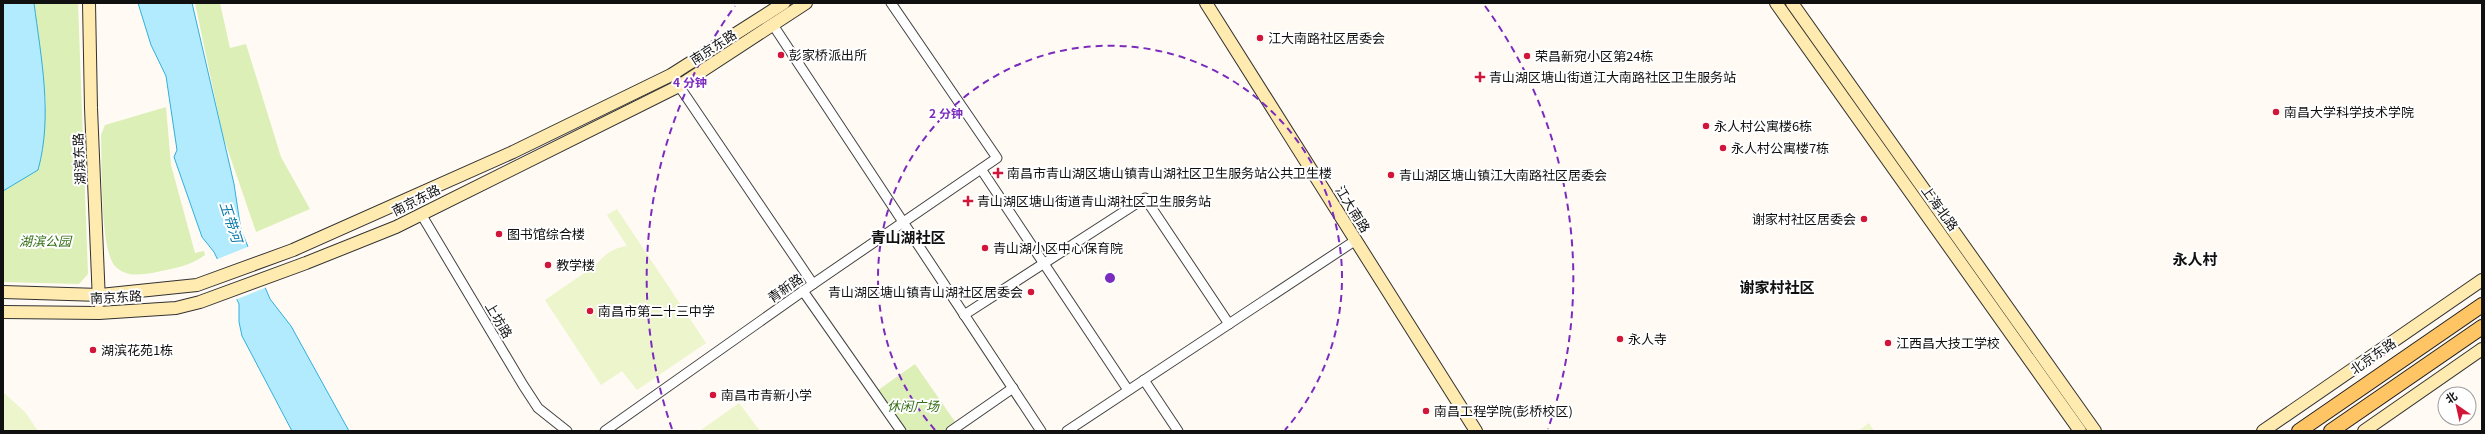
<svg xmlns="http://www.w3.org/2000/svg" width="2485" height="434" font-family="Georgia,'Noto Sans SC',serif">
<style>
.green{fill:#dcefb7}
.pitch{fill:#ecf5cb}
.water{fill:#b2ebfd;stroke:#30afdd}
.pier{fill:#fffbf4}
.lines{fill:none;stroke-linecap:round;stroke-linejoin:round}
.street-casing{stroke:#434343;stroke-width:11}
.secondary-casing{stroke:#323232;stroke-width:14}
.primary-casing{stroke:#212121;stroke-width:16}
.street{stroke:#fff;stroke-width:9}
.secondary{stroke:#ffebaf;stroke-width:12}
.primary{stroke:#ffc464;stroke-width:14}
.ring{fill:none;stroke:#7b2cbf;stroke-width:2;stroke-dasharray:7 5}
.poi-dot{fill:#d21639;stroke:#fff;stroke-width:1.5}
.labels{text-anchor:middle;stroke-width:4;stroke-linejoin:round;paint-order:stroke}
.poi-label{font-size:13px;fill:#101010;stroke:#fff;text-anchor:start}
.street-label{font-size:13px;fill:#101010;stroke:#fff}
.park-label{font-size:13px;font-style:italic;fill:#367117;stroke:#fff}
.water-label{font-size:14px;font-style:italic;fill:#097aab;stroke:#fff}
.quarter-label{font-size:15px;font-weight:bold;fill:#101010;stroke:#fff}
.centre{fill:#7b2cbf;stroke:#fff;stroke-width:2}
.ring-label{font-size:12px;text-anchor:middle;font-weight:bold;fill:#7b2cbf;stroke:#fff;stroke-width:4;stroke-linejoin:round;paint-order:stroke}
</style>
<rect width="100%" height="100%" fill="#fffbf4"/>
<g class="green">
<path d="M34,3h44l10,271 -9,10 -76,-2v-91l35,-21 8,-68z"/>
<path d="M195,3h25l10,45 16,-4 35,113 29,52 -54,23 -33,-96z"/>
<path d="M166,107l5,58 24,88 9,-2 1,4c-15,11 -30,13 -48,17 -15,3 -32,6 -43,-7 -14,-19 -12,-104 -13,-130l4,-10z"/>
<path d="M915,364l43,62 -7,5h-50l-27,-38z"/>
</g>
<g class="pitch">
<path d="M617,209l89,134 -69,47 -15,-19 -21,14 -56,-85 51,-35c9,-11 17,-17 31,-19l-20,-31z"/>
<path d="M3,392l22,20 13,19h-35z"/>
<path d="M739,403l21,28 -59,-1z"/>
<path d="M1869,423l5,8h-16z"/>
</g>
<g class="water">
<path d="M3,3h31c7,55 19,113 4,167l-35,21z"/>
<path d="M138,3h54l42,181 7,46 29,69 21,27 58,105h-57l-50,-95 -3,-14v-18l-25,-52 -12,-15 -28,-80 3,-7 -11,-74 -15,-31z"/>
</g>
<path class="pier" d="M250,246l17,41 -32,13 -20,-40z"/>
<g class="lines">
<g class="street-casing">
<g id="street">
<path d="M773,25l268,406"/>
<path d="M679,86l134,198"/>
<path d="M981,169l147,221"/>
<path d="M421,214l102,171 15,23 29,23"/>
<path d="M803,291l98,140"/>
<path d="M964,315l181,-117 84,126"/>
<path d="M1144,380l34,51"/>
<path d="M605,431l208,-147 184,-126 -106,-155"/>
<path d="M951,431l62,-43"/>
<path d="M1067,431l289,-191"/>
</g>
</g>
<g class="secondary-casing">
<g id="secondary">
<path d="M89,3l2,105 8,194"/>
<path d="M1206,3l270,428"/>
<path d="M1776,3l304,428"/>
<path d="M1792,3l303,428"/>
<path d="M3,292l97,3 97,-10 96,-35 220,-98 158,-77 113,-72"/>
<path d="M3,312l96,1 77,-5 24,-6 106,-39 90,-36 283,-141 127,-83"/>
<path d="M2263,431l219,-151"/>
<path d="M2364,431l118,-82"/>
</g>
</g>
<g class="primary-casing">
<g id="primary">
<path d="M2299,431l183,-126"/>
<path d="M2331,431l151,-104"/>
</g>
</g>
<use href="#street" class="street"/>
<use href="#secondary" class="secondary"/>
<use href="#primary" class="primary"/>
</g>
<g class="ring">
<path d="M935 430A232 232 0 1 1 1285 430"/>
<path d="M672 429A463 463 0 0 1 735 6M1485 6A463 463 0 0 1 1548 429"/>
</g>
<g class="poi-dot">
<circle cx="1260" cy="38" r="4"/>
<circle cx="781" cy="55" r="4"/>
<circle cx="1527" cy="56" r="4"/>
<path d="M1478 71h4v4h4v4h-4v4h-4v-4h-4v-4h4z"/>
<circle cx="2276" cy="112" r="4"/>
<circle cx="1706" cy="126" r="4"/>
<circle cx="1723" cy="148" r="4"/>
<path d="M996 167h4v4h4v4h-4v4h-4v-4h-4v-4h4z"/>
<circle cx="1391" cy="175" r="4"/>
<path d="M966 195h4v4h4v4h-4v4h-4v-4h-4v-4h4z"/>
<circle cx="1864" cy="219" r="4"/>
<circle cx="499" cy="234" r="4"/>
<circle cx="985" cy="248" r="4"/>
<circle cx="548" cy="265" r="4"/>
<circle cx="1031" cy="292" r="4"/>
<circle cx="590" cy="311" r="4"/>
<circle cx="1620" cy="339" r="4"/>
<circle cx="1888" cy="343" r="4"/>
<circle cx="93" cy="350" r="4"/>
<circle cx="713" cy="395" r="4"/>
<circle cx="1426" cy="411" r="4"/>
</g>
<g class="labels">
<g class="poi-label">
<text x="1268" y="43">江大南路社区居委会</text>
<text x="789" y="60">彭家桥派出所</text>
<text x="1535" y="61">荣昌新宛小区第24栋</text>
<text x="1489" y="82">青山湖区塘山街道江大南路社区卫生服务站</text>
<text x="2284" y="117">南昌大学科学技术学院</text>
<text x="1714" y="131">永人村公寓楼6栋</text>
<text x="1731" y="153">永人村公寓楼7栋</text>
<text x="1007" y="178">南昌市青山湖区塘山镇青山湖社区卫生服务站公共卫生楼</text>
<text x="1399" y="180">青山湖区塘山镇江大南路社区居委会</text>
<text x="977" y="206">青山湖区塘山街道青山湖社区卫生服务站</text>
<text x="1856" y="224" text-anchor="end">谢家村社区居委会</text>
<text x="507" y="239">图书馆综合楼</text>
<text x="993" y="253">青山湖小区中心保育院</text>
<text x="556" y="270">教学楼</text>
<text x="1023" y="297" text-anchor="end">青山湖区塘山镇青山湖社区居委会</text>
<text x="598" y="316">南昌市第二十三中学</text>
<text x="1628" y="344">永人寺</text>
<text x="1896" y="348">江西昌大技工学校</text>
<text x="101" y="355">湖滨花苑1栋</text>
<text x="721" y="400">南昌市青新小学</text>
<text x="1434" y="416">南昌工程学院(彭桥校区)</text>
</g>
<g class="street-label">
<text transform="translate(713 47) rotate(-33)" y="5">南京东路</text>
<text transform="translate(79 159) rotate(-93)" y="5">湖滨东路</text>
<text transform="translate(416 200) rotate(-27)" y="5">南京东路</text>
<text transform="translate(1940 208) rotate(54)" y="5">上海北路</text>
<text transform="translate(1353 209) rotate(58)" y="5">江大南路</text>
<text transform="translate(785 288) rotate(-35)" y="5">青新路</text>
<text transform="translate(116 297) rotate(-3)" y="5">南京东路</text>
<text transform="translate(499 320) rotate(59)" y="5">上坊路</text>
<text transform="translate(2373 356) rotate(-35)" y="5">北京东路</text>
</g>
<g class="park-label">
<text x="45" y="246">湖滨公园</text>
<text x="913" y="411">休闲广场</text>
</g>
<g class="water-label">
<text transform="translate(231 222) rotate(72)" y="5">玉带河</text>
</g>
<g class="quarter-label">
<text x="908" y="243">青山湖社区</text>
<text x="2195" y="265">永人村</text>
<text x="1777" y="293">谢家村社区</text>
</g>
</g>
<circle cx="1110" cy="278" r="6" class="centre"/>
<g class="ring-label">
<text x="690" y="87">4 分钟</text>
<text x="946" y="118">2 分钟</text>
</g>
<rect width="2485" height="434" fill="none" stroke="#101010" stroke-width="8"/>
<g transform="translate(2457 406) rotate(326)"><circle r="19" fill="#ffffff" stroke="#9f9f9f"/>
<path d="M0-3L7 15L0 10L-7 15Z" fill="#d21639"/>
<text y="-6" font-size="11" font-weight="bold" text-anchor="middle" fill="#101010">北</text>
</g>
</svg>
